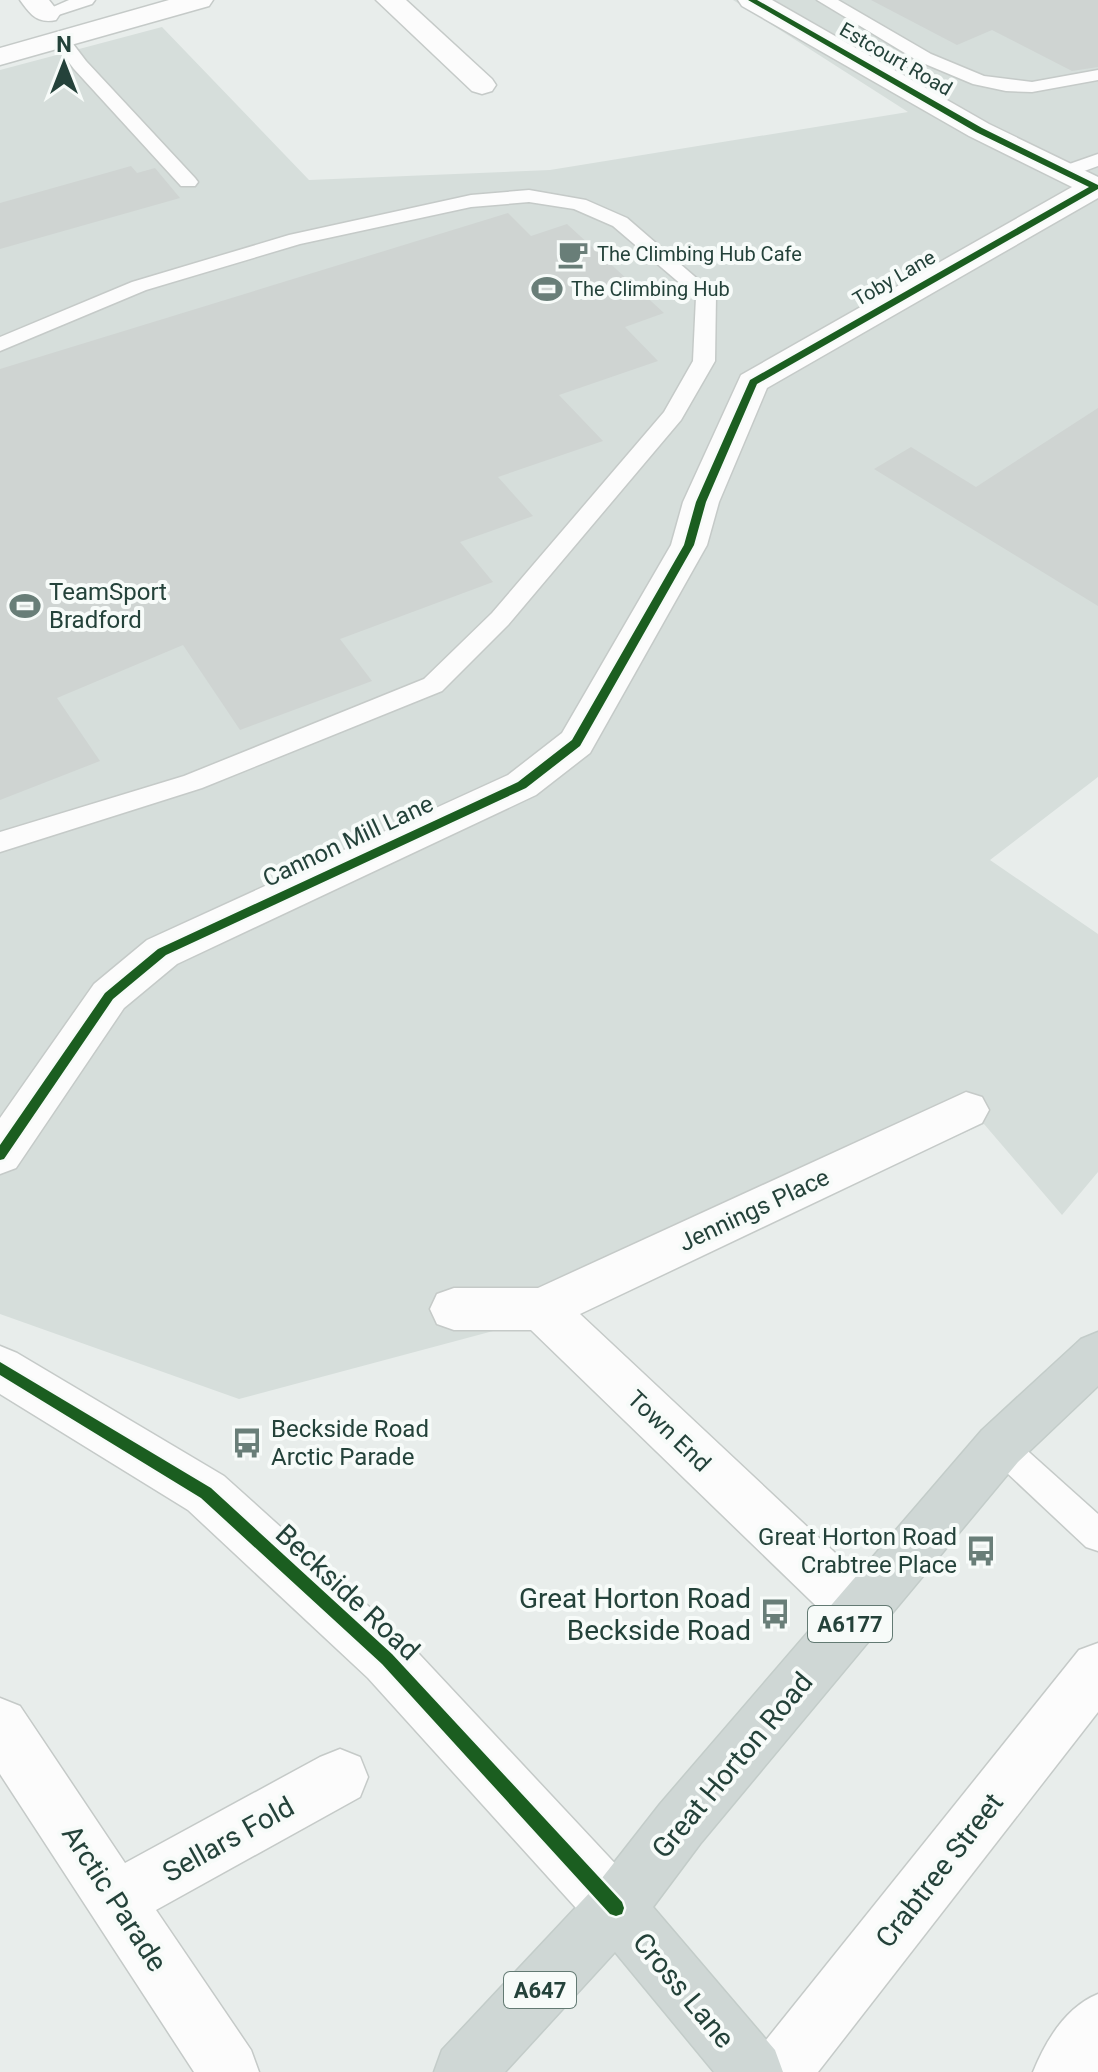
<svg xmlns="http://www.w3.org/2000/svg" width="1098" height="2072" font-family="Roboto,sans-serif">
<style>
.built{fill:#d6dedb}
.building{fill:#cfd4d2}
.lines{fill:none;stroke-linecap:round;stroke-linejoin:round}
.service-casing{stroke:#c5cac8;stroke-width:3}
.minor-casing{stroke:#c5cac8;stroke-width:3}
.tertiary-casing{stroke:#c5cac8;stroke-width:3}
.primary-casing{stroke:#c3ccc9;stroke-width:3}
.service{fill:#fcfcfc;fill-rule:evenodd}
.minor{fill:#fcfcfc;fill-rule:evenodd}
.tertiary{fill:#fcfcfc;fill-rule:evenodd}
.primary{fill:#cfd7d5;fill-rule:evenodd}
.cycleway-casing{stroke:#f7fbf9;stroke-width:5}
.cycleway{fill:#1b5e20;fill-rule:evenodd}
.labels{text-anchor:middle;stroke-width:8;stroke-linejoin:round;paint-order:stroke}
.far-street-label{font-size:20px;fill:#24423a;stroke:#f7fbf9}
.far-poi-label{font-size:20px;fill:#24423a;stroke:#f7fbf9;text-anchor:start}
.shield{fill:#f7fbf9;stroke:#637a73;stroke-width:2}
.shield-label{font-size:22px;font-weight:bold;fill:#24423a}
.poi-label{font-size:24px;fill:#24423a;stroke:#f7fbf9;text-anchor:start}
.street-label{font-size:24px;fill:#24423a;stroke:#f7fbf9}
.near-street-label{font-size:28px;fill:#24423a;stroke:#f7fbf9}
.near-poi-label{font-size:28px;fill:#24423a;stroke:#f7fbf9;text-anchor:end}
</style>
<rect width="100%" height="100%" fill="#e8edeb"/>
<path class="built" d="M733,0h365v777l-108,83 108,74v238l-36,43 -78,-91 -416,187 -329,88 -239,-85v-1244l162,-43 147,153 241,-10 358,-58z"/>
<g class="building">
<path d="M871,0h227v67l-26,4 -80,-41 -35,15z"/>
<path d="M131,166l6,7 18,-5 25,30 -180,51v-46z"/>
<path d="M508,213l23,23 36,-12 97,89 -39,14 33,34 -99,34 44,46 -105,36 35,39 -73,26 33,40 -153,57 32,42 -132,49 -57,-85 -126,53 43,63 -100,39v-431z"/>
<path d="M1098,408v198l-224,-137 37,-22 65,40z"/>
</g>
<g class="lines">
<g class="service-casing">
<g id="service">
<path d="M69,0h26l-3,4 -46,15 -9,-5z"/>
<path d="M817,0h21l93,54 53,22 48,6 66,-12v10l-66,12 -26,-1 -33,-7 -55,-23z"/>
<path d="M61,35l6,1 19,25 109,117 3,4 -3,4h-14l-107,-117 -22,-29z"/>
<path d="M1098,154v12l-33,12 -10,-6 3,-4z"/>
<path d="M529,190l57,10 41,18 89,77 -1,66 -34,59 -173,205 -66,66 -240,97 -202,64v-20l184,-56 240,-97 68,-66 172,-201 29,-51 3,-64 -83,-71 -39,-17 -45,-7 -58,5 -171,37 -154,46 -146,61v-14l132,-55 157,-47 182,-40z"/>
<path d="M1000,1431l11,5 87,78v37l-12,-4 -97,-91 -5,-10 5,-10z"/>
</g>
</g>
<g class="minor-casing">
<g id="minor">
<path d="M20,0h29l11,14 -4,6c-19,4 -26,-6 -36,-20z"/>
<path d="M169,0h44l-4,6 -209,59v-17z"/>
<path d="M376,0h30l86,79 4,6 -4,6 -10,3 -10,-3z"/>
<path d="M738,0h34l217,124 109,53v21l-331,190 -48,114 -12,43 -117,208 -54,42 -359,169 -53,44 -108,160 -16,6v-56l94,-134 53,-44 361,-165 54,-42 109,-188 12,-43 58,-127 331,-188 -103,-51 -227,-130z"/>
<path d="M966,1092l16,5 7,13 -7,13 -402,191 299,280 8,18 -8,18 -19,7 -19,-7 -310,-300h-77l-17,-6 -7,-15 7,-15 17,-6h84z"/>
<path d="M1098,1643v69l-280,360h-68l8,-22 321,-400z"/>
<path d="M0,1698l20,8 105,157 195,-106 20,-8 20,8 8,20 -8,20 -204,113 95,140 8,22h-65l-194,-298z"/>
<path d="M1098,1994v78h-65c13,-32 33,-65 65,-78z"/>
</g>
</g>
<g class="tertiary-casing">
<path id="tertiary" d="M0,1346l17,7 207,123 182,164 231,247 8,21 -8,21 -21,8 -21,-8 -227,-251 -180,-168 -188,-116z"/>
</g>
<g class="primary-casing">
<path id="primary" d="M1098,1332v54l-80,76 -318,382 -47,63 122,143 8,22h-69l-99,-120 -110,120h-71l8,-22 153,-163 65,-83 322,-374 99,-91z"/>
</g>
<use href="#service" class="service"/>
<use href="#minor" class="minor"/>
<use href="#tertiary" class="tertiary"/>
<use href="#primary" class="primary"/>
<g class="cycleway-casing">
<g id="cycleway">
<path d="M748,0h9l225,128 116,57v4l-341,195 -51,118 -12,43 -114,201 -54,42 -360,167 -53,44 -109,160 -4,1v-15l105,-152 53,-44 360,-167 54,-42 112,-195 12,-43 54,-122 339,-193 -113,-55z"/>
<path d="M0,1362l211,126 181,166 230,248 2,6 -2,6 -6,2 -6,-2 -228,-250 -181,-166 -201,-123z"/>
</g>
</g>
<use href="#cycleway" class="cycleway"/>
</g>
<defs>
<g id="cafe-bare" transform="scale(2.4)"><path d="M-5.5-4.5H6V0H3Q3 3.5 0 3.5H-2.5Q-5.5 3.5-5.5 0ZM3-3.2v2h1.7v-2ZM-6 4.5H4V6H-6Z" fill="#697e78" stroke="#f7fbf9" stroke-width="2.5" paint-order="stroke"/></g>
<g id="stadium-bare" transform="scale(2.4)"><path d="M0-5a6.5 5 0 1 0 0 10a6.5 5 0 1 0 0-10ZM-3.5-1.8h7v3.6h-7Z" fill="#697e78" stroke="#f7fbf9" stroke-width="2.5" paint-order="stroke"/></g>
<g id="bus-bare" transform="scale(2.4)"><path d="M-5-6H5V4H4V6H2V4H-2V6H-4V4H-5ZM-3.5-4V0h7V-4ZM-3.5 1.2v1.5H-2V1.2ZM2 1.2v1.5H3.5V1.2Z" fill="#697e78" stroke="#f7fbf9" stroke-width="2.5" paint-order="stroke"/></g>
</defs>
<g fill-rule="evenodd">
<use href="#cafe-bare" x="573" y="254"/>
<use href="#stadium-bare" x="547" y="289"/>
<use href="#stadium-bare" x="25" y="606"/>
<use href="#bus-bare" x="247" y="1443"/>
<use href="#bus-bare" x="981" y="1551"/>
<use href="#bus-bare" x="775" y="1614"/>
</g>
<g class="labels">
<g class="far-street-label">
<text transform="translate(896 59) rotate(30)" y="7">Estcourt Road</text>
<text transform="translate(894 278) rotate(-30)" y="7">Toby Lane</text>
</g>
<g class="far-poi-label">
<text x="597" y="261">The Climbing Hub Cafe</text>
<text x="571" y="296">The Climbing Hub</text>
</g>
<g class="shield">
<rect x="808" y="1606" width="84" height="36" rx="6"/>
<rect x="504" y="1972" width="72" height="36" rx="6"/>
</g>
<g class="shield-label">
<text x="850" y="1632">A6177</text>
<text x="540" y="1998">A647</text>
</g>
<g class="poi-label">
<text x="49" y="600">TeamSport<tspan x="49" dy="28">Bradford</tspan></text>
<text x="271" y="1437">Beckside Road<tspan x="271" dy="28">Arctic Parade</tspan></text>
<text x="957" y="1545" text-anchor="end">Great Horton Road<tspan x="957" dy="28">Crabtree Place</tspan></text>
</g>
<g class="street-label">
<text transform="translate(348 841) rotate(-25)" y="8">Cannon Mill Lane</text>
<text transform="translate(754 1210) rotate(-25)" y="8">Jennings Place</text>
<text transform="translate(669 1431) rotate(44)" y="8">Town End</text>
</g>
<g class="near-street-label">
<text transform="translate(348 1592) rotate(43)" y="10">Beckside Road</text>
<text transform="translate(732 1765) rotate(-50)" y="10">Great Horton Road</text>
<text transform="translate(228 1839) rotate(-29)" y="10">Sellars Fold</text>
<text transform="translate(939 1870) rotate(-52)" y="10">Crabtree Street</text>
<text transform="translate(115 1898) rotate(57)" y="10">Arctic Parade</text>
<text transform="translate(684 1990) rotate(50)" y="10">Cross Lane</text>
</g>
<g class="near-poi-label">
<text x="751" y="1608">Great Horton Road<tspan x="751" dy="32">Beckside Road</tspan></text>
</g>
</g>
<g transform="translate(64 64)" stroke="#f7fbf9" stroke-width="6" paint-order="stroke">
<path d="M0-6L14 30L0 20L-14 30Z" fill="#24423a"/>
<text y="-12" font-size="22" font-weight="bold" text-anchor="middle" fill="#24423a">N</text>
</g>
</svg>
